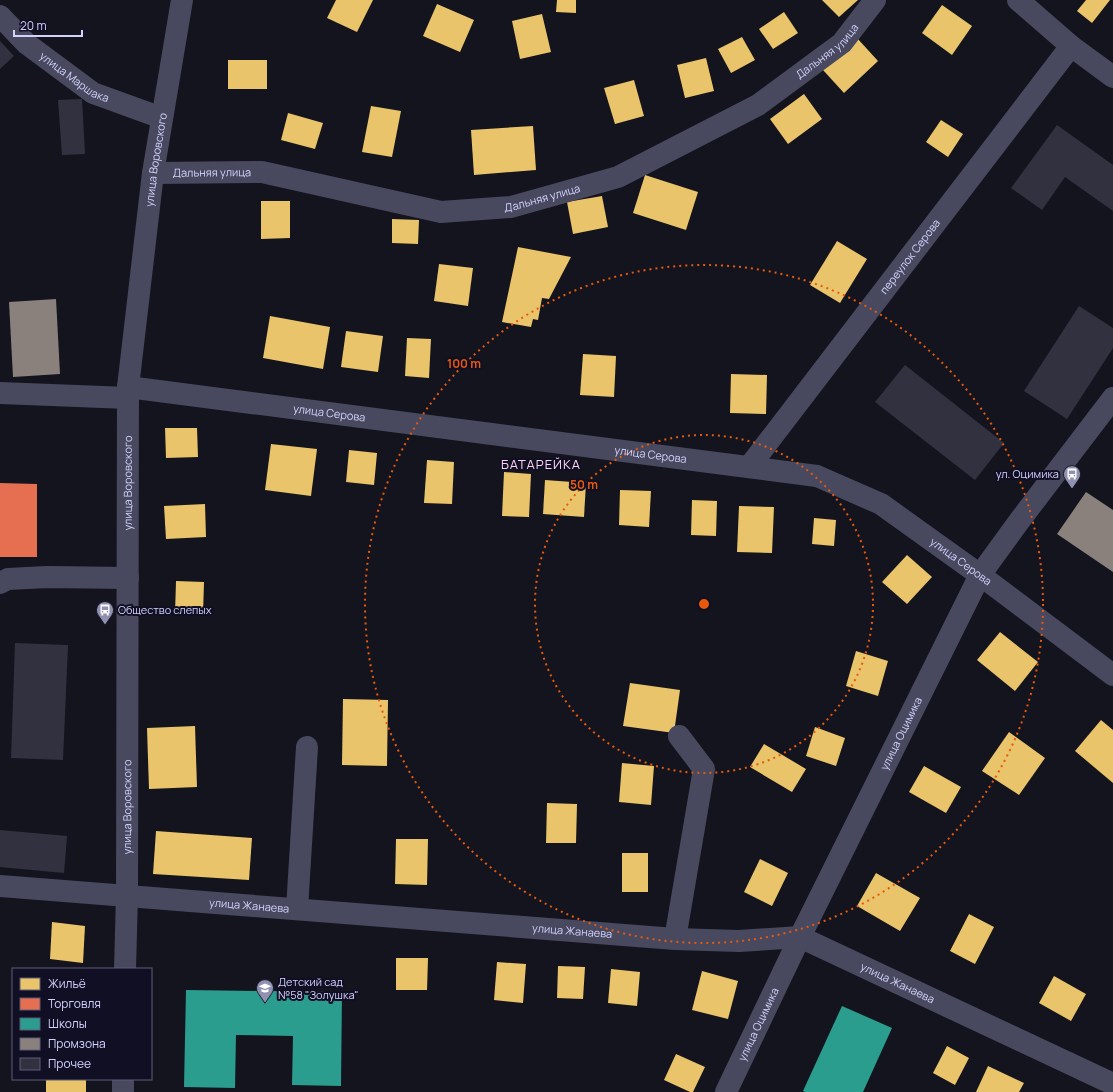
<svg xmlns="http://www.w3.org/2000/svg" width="1113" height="1092" font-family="Manrope,sans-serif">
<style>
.homes{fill:#e9c46a}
.shops{fill:#e76f51}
.schools{fill:#2a9d8f}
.industry{fill:#8a817c}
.building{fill:#323140}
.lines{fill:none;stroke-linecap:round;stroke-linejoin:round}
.minor{stroke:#48495f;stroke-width:22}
.ring{fill:none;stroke:#e8590c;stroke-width:2;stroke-dasharray:2 4}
.labels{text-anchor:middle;stroke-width:4;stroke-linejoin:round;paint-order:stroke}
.street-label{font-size:11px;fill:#d3d2fe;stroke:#100f23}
.poi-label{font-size:11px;fill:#d3d2fe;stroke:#100f23;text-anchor:start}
.quarter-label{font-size:13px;letter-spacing:1px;fill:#fed4f2;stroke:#100f23}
.centre{fill:#e8590c;stroke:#100f23;stroke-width:2}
.ring-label{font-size:12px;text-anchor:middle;font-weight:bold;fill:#e8590c;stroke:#100f23;stroke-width:4;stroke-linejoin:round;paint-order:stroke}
</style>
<rect width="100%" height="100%" fill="#14141e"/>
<g class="homes">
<path d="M336,0h37l-16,32 -30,-14z"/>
<path d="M557,0h19v13l-20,-1z"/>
<path d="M822,0h36l-19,17z"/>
<path d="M1086,0h24l-18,23 -15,-12z"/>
<path d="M437,4l37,16 -14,32 -37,-16z"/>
<path d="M942,5l30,21 -20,29 -30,-22z"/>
<path d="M784,12l14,21 -25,16 -14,-20z"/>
<path d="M542,14l9,38 -31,7 -8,-38z"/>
<path d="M742,37l13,23 -24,13 -13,-24z"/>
<path d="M857,38l21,23 -34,32 -21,-23z"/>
<path d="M706,58l8,33 -29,7 -8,-33z"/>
<rect x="228" y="60" width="39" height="29"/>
<path d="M634,80l10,36 -29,8 -11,-36z"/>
<path d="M804,94l18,25 -34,25 -18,-25z"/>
<path d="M371,106l30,5 -9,46 -30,-5z"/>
<path d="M288,113l35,10 -8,26 -34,-9z"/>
<path d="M941,120l22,14 -15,23 -22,-15z"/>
<path d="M533,126l3,44 -62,5 -3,-45z"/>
<path d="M645,175l53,17 -12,38 -53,-17z"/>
<path d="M602,196l6,31 -35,7 -6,-32z"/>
<path d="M261,201h29v37l-29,1z"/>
<path d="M392,219l27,1 -1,24 -26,-1z"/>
<path d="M837,241l30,18 -27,44 -30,-18z"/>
<path d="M518,247l53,10 -22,42 -7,-1 -4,22 -5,-1 -2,8 -29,-5z"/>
<path d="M439,264l34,4 -5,38 -34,-5z"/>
<path d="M270,316l60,11 -7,42 -60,-11z"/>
<path d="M346,331l37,5 -5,36 -37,-5z"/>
<path d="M407,338l24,1 -2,39 -24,-2z"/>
<path d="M583,354l33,2 -2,41 -34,-2z"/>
<path d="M731,374l36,1 -1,39 -36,-1z"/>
<path d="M165,428h32l1,29 -32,1z"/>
<path d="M271,444l46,5 -6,47 -46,-6z"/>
<path d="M349,450l28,3 -3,32 -28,-3z"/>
<path d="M427,460l27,2 -2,42 -28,-1z"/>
<path d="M504,472l27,2 -2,43 -27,-1z"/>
<path d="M545,480l41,3 -2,34 -41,-3z"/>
<path d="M620,490l31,1 -2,36 -30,-2z"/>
<path d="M692,500l25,1 -1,35 -25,-1z"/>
<path d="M205,504l1,33 -40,2 -2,-33z"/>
<path d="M739,506l35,1 -2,46 -35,-1z"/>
<path d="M814,518l22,2 -2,26 -22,-2z"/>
<path d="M907,555l25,22 -25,27 -25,-22z"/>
<path d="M176,581l28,1 -1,33 -28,-1z"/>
<path d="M1000,632l38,30 -23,29 -38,-31z"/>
<path d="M856,651l32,10 -10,35 -32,-10z"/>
<path d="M630,683l50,7 -6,43 -51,-7z"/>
<path d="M343,699l45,1 -1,66 -45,-1z"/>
<path d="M1101,720l12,10v53l-38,-32z"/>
<path d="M195,726l2,61 -48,2 -2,-61z"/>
<path d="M815,727l30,11 -9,28 -30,-10z"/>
<path d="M1009,732l36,26 -26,37 -37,-24z"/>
<path d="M764,744l42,25 -14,23 -42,-25z"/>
<path d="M622,763l32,3 -3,39 -32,-3z"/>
<path d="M924,766l37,21 -15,26 -37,-21z"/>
<path d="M547,803l30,1 -1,39h-30z"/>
<path d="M156,831l96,7 -3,42 -96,-6z"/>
<path d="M396,839h32l-1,46 -32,-1z"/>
<rect x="622" y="853" width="26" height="39"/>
<path d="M760,859l28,14 -16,33 -28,-14z"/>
<path d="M876,873l44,25 -20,33 -43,-25z"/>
<path d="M969,914l25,13 -19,37 -25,-13z"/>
<path d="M52,922l33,4 -2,37 -33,-4z"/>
<path d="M396,958h32l-1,32h-31z"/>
<path d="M497,962l29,2 -3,39 -29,-3z"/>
<path d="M558,966l27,1 -2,32 -26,-1z"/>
<path d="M611,969l29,3 -3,34 -29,-3z"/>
<path d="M702,971l36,10 -10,38 -36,-9z"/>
<path d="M1054,976l32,18 -15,27 -32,-18z"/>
<path d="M947,1046l22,12 -14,27 -22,-12z"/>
<path d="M676,1054l29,13 -12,25h-3l-26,-12z"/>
<path d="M988,1066l36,17 -5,9h-43z"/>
<rect x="46" y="1079" width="40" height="13"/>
</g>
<path class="shops" d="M0,483l37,1v73h-37z"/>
<g class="schools">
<path d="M186,990l156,2 -1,94 -49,-1 1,-49 -57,-1 -1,53 -51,-1z"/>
<path d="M842,1006l50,22 -29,64h-58l-2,-1z"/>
</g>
<g class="industry">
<path d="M56,299l4,75 -47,3 -4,-75z"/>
<path d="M1086,492l27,18v62l-56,-38z"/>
</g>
<g class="building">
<path d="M0,41l14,15 -14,13z"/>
<path d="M82,99l3,55 -23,1 -4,-55z"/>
<path d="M1057,125l56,40v46l-48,-34 -23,33 -31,-22z"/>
<path d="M1079,306l34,22v20l-46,71 -43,-28z"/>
<path d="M905,365l99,78 -29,37 -100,-78z"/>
<path d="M15,643l53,2 -5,115 -52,-2z"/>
<path d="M0,830l67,6 -3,37 -64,-6z"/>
</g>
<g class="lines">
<g class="minor">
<path d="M1018,0l53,46 42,31"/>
<path id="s1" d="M0,16l27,28 66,49 69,25"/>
<path id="s2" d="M153,173l109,-1 179,40 70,-5 107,-30 140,-72 84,-62 33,-43"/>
<path id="s3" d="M128,387l689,89 64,28 99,71 133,100"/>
<path d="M0,393l128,5"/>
<path id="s4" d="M749,467l322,-421"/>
<path d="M0,583l8,-4 39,-2 81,1"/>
<path id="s5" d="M0,886l675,53 64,2 61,-4 313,147"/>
<path d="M297,909l10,-162"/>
<path d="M675,939l29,-170 -25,-33"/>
<path id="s6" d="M125,969l2,-74 1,-508 25,-214 29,-173"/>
<path d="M123,1092v-13"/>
<path id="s7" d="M726,1092l74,-155 180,-362 40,-55 93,-122"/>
</g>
</g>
<g class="ring">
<circle cx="704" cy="604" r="169"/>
<circle cx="704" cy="604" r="339"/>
</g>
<defs>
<g id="bus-pin" transform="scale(0.9)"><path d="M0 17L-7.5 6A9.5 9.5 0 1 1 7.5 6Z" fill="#9090b0" stroke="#100f23"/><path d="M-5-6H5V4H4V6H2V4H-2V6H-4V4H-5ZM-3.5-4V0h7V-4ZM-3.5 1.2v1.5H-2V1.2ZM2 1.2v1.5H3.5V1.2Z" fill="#fff"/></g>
<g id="school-pin" transform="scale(0.9)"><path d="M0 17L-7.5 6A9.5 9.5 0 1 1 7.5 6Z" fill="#9090b0" stroke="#100f23"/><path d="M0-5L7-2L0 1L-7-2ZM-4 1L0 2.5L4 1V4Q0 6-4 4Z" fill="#fff"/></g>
</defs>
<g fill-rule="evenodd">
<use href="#bus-pin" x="1072" y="474"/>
<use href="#bus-pin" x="105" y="610"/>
<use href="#school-pin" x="265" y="988"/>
</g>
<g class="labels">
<g class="street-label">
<text dy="4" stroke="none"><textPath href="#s2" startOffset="719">Дальняя улица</textPath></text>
<text dy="4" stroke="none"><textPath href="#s1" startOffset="97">улица Маршака</textPath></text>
<text dy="4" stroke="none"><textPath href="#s6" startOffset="811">улица Воровского</textPath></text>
<text dy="4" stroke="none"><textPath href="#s2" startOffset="59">Дальняя улица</textPath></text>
<text dy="4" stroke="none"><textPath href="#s2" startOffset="395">Дальняя улица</textPath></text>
<text dy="4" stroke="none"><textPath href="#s4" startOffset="265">переулок Серова</textPath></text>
<text dy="4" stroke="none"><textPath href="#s3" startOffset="203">улица Серова</textPath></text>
<text dy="4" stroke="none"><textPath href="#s3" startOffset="527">улица Серова</textPath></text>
<text dy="4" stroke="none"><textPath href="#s6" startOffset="486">улица Воровского</textPath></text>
<text dy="4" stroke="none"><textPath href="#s3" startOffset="863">улица Серова</textPath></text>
<text dy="4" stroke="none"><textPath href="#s7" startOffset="399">улица Оцимика</textPath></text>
<text dy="4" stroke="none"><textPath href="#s6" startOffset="162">улица Воровского</textPath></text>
<text dy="4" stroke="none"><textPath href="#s5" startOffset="250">улица Жанаева</textPath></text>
<text dy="4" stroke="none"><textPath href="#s5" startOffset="574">улица Жанаева</textPath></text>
<text dy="4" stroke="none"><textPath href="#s5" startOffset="910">улица Жанаева</textPath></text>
<text dy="4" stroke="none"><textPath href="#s7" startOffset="75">улица Оцимика</textPath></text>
</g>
<g class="poi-label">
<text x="1059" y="478" text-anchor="end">ул. Оцимика</text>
<text x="118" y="614">Общество слепых</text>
<text x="278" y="986">Детский сад<tspan x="278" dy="13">№58 "Золушка"</tspan></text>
</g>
<g class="quarter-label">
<text x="541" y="469">БАТАРЕЙКА</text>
</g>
</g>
<circle cx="704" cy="604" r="6" class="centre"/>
<g class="ring-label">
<text x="464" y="368">100 m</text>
<text x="584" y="489">50 m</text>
</g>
<rect x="12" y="968" width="140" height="112" fill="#100f23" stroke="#5e5d7b"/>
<rect x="20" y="978" width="20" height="12" fill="#e9c46a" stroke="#5e5d7b"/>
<text x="48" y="988" font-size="12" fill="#d3d2fe">Жильё</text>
<rect x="20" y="998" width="20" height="12" fill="#e76f51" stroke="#5e5d7b"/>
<text x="48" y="1008" font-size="12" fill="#d3d2fe">Торговля</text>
<rect x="20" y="1018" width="20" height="12" fill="#2a9d8f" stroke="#5e5d7b"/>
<text x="48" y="1028" font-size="12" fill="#d3d2fe">Школы</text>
<rect x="20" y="1038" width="20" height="12" fill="#8a817c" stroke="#5e5d7b"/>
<text x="48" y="1048" font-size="12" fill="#d3d2fe">Промзона</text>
<rect x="20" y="1058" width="20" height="12" fill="#323140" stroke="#5e5d7b"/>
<text x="48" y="1068" font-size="12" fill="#d3d2fe">Прочее</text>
<path d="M14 30v6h68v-6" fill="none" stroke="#d3d2fe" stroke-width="2"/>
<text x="20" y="30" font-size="12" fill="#d3d2fe" stroke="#100f23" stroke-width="3" paint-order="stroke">20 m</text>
</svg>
